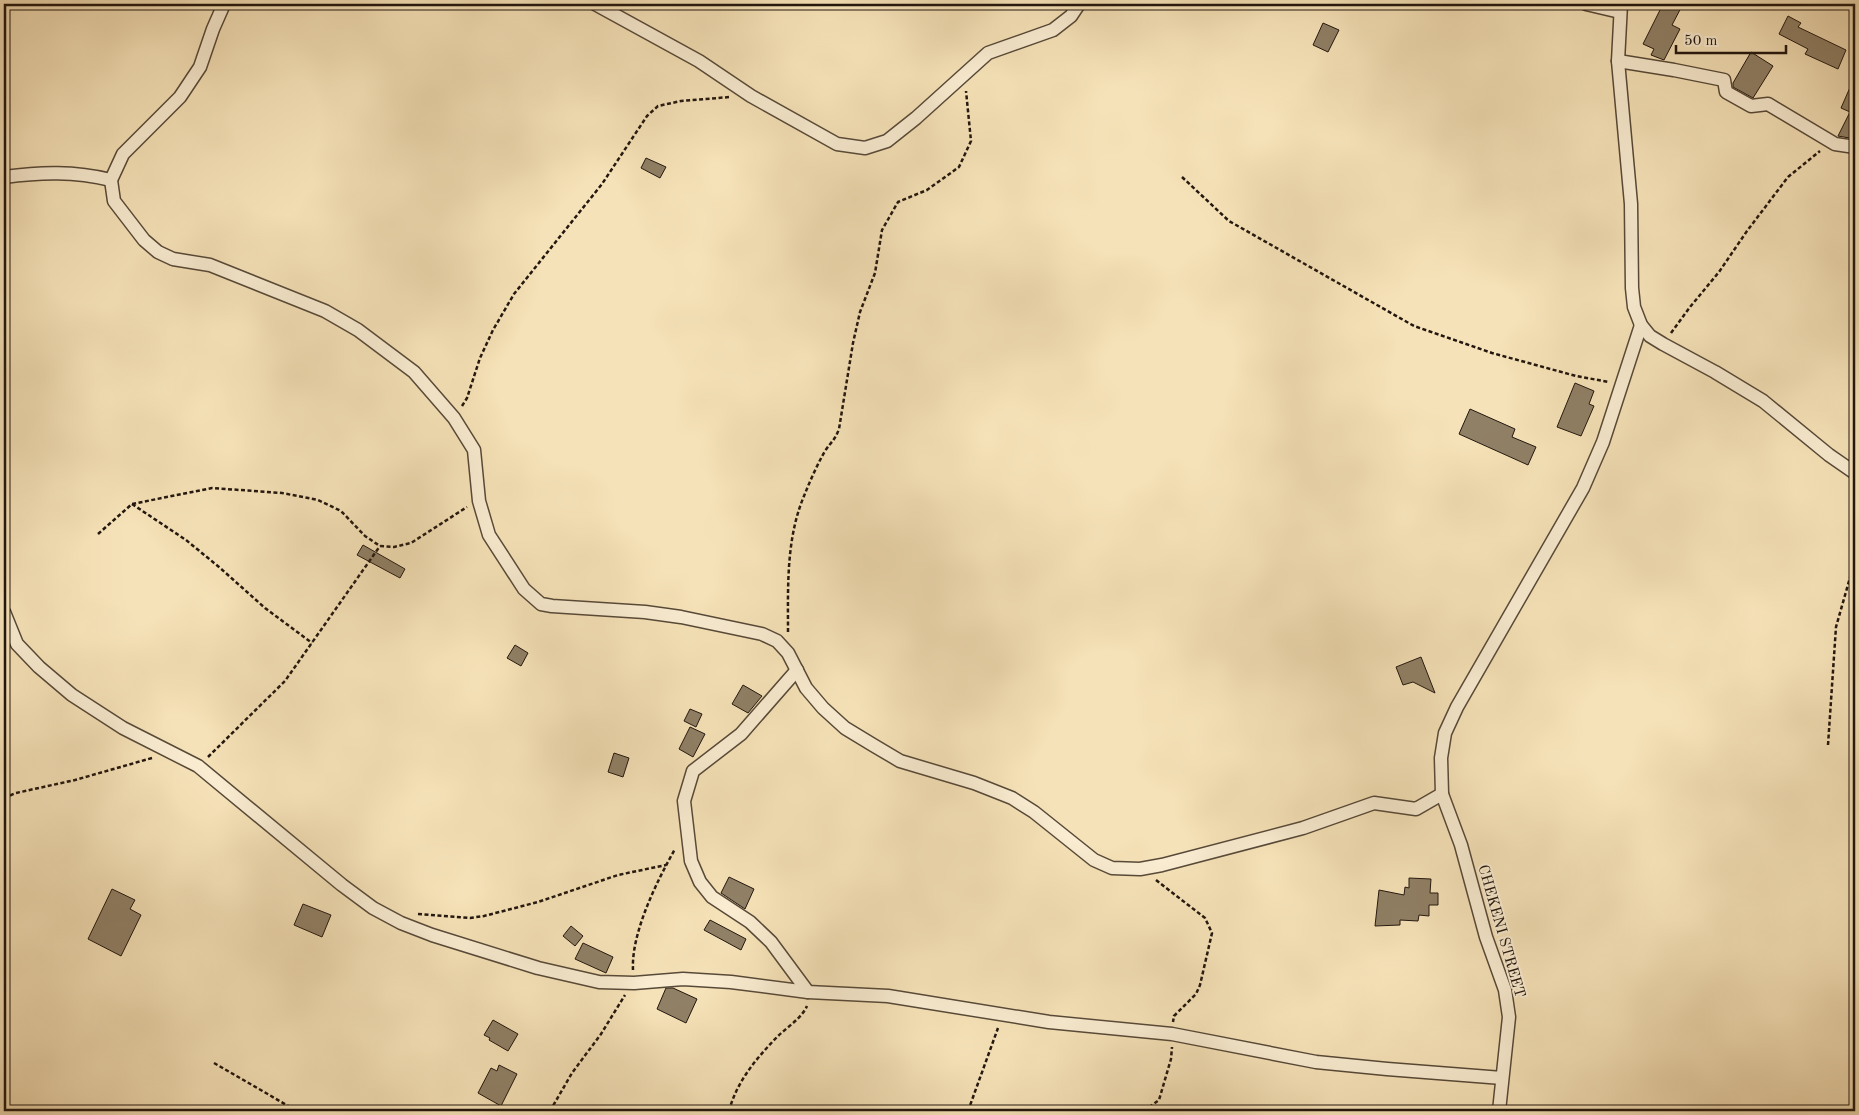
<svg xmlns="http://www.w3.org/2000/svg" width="1859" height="1115" font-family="'Old Standard TT',serif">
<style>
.building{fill:#908066;stroke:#22160e}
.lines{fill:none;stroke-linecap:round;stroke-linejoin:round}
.street-casing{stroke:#574938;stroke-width:15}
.path{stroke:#22160e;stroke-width:2.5;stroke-dasharray:4 2.5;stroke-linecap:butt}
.street{stroke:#f9ecd1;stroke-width:12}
.labels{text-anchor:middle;stroke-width:4;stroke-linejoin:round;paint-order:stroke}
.street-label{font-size:15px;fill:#22160e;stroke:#f9ecd1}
</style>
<rect width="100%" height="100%" fill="#f6e2b8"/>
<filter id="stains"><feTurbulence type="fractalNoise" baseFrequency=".004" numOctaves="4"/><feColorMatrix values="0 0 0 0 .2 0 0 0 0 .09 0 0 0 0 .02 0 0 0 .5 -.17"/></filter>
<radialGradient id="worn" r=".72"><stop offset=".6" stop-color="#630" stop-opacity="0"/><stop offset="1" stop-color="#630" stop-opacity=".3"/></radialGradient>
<g class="building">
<path d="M1663,4h20l-11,21 8,4 -16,31 -13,-5 3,-6 -11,-5z"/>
<path d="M1788,16l13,7 -3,4 48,23 -8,19 -33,-15 3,-5 -29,-15z"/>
<path d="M1323,23l16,7 -11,22 -15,-7z"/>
<path d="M1751,52l22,14 -20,32 -20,-11v-4z"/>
<path d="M1855,76v63l-17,-3 12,-24 -9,-4z"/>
<path d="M646,158l20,9 -6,11 -19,-10z"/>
<path d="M1575,383l19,8 -5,13 5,2 -13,30 -24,-9z"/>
<path d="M1470,409l45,20 -3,8 24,10 -8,18 -69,-31z"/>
<path d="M363,545l42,24 -5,9 -43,-23z"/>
<path d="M515,645l13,8 -7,13 -14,-8z"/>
<path d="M1421,657l14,36 -22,-11 -10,3 -7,-18z"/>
<path d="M743,685l19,11 -14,17 -16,-9z"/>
<path d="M690,709l12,5 -6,13 -12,-6z"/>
<path d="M690,727l15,7 -12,23 -14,-8z"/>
<path d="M614,753l15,5 -6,19 -15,-5z"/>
<path d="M729,877l25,12 -9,20 -24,-16z"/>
<path d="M1409,878l22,1 -1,14h8v12h-9v11l-10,-1 -1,6 -18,-1v5l-25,1 4,-36 25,5 1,-8 4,1z"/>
<path d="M112,889l23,11 -5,9 11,6 -20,41 -33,-17z"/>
<path d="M303,904l28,11 -9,22 -28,-12z"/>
<path d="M710,920l36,19 -5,11 -37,-20z"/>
<path d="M571,926l12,10 -8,10 -12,-10z"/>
<path d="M583,943l30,14 -7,16 -31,-14z"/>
<path d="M666,988h7l24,11 -11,24 -29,-14z"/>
<path d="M493,1020l25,14 -10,17 -19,-11 1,-2 -6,-3z"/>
<path d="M499,1065l18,9 -16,32 -23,-13 13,-25 6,3z"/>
</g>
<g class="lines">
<g class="street-casing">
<g id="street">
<path d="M224,4l-11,25 -13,38 -20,30 -57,57 -12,26 3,21 30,39 14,12 15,7 37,6 115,46 33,19 56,42 40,46 20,32 5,51 10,34 35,54 17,15 11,2 93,6 36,5 81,17 15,7 11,12 18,35 17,20 22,20 28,17 27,16 74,22 38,15 22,14 60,48 18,8 28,1 22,-4 141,-37 71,-25 42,6 26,-15"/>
<path d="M595,4l104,57 52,35 86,48 28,4 22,-7 29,-23 72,-65 65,-23 18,-14 8,-12"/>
<path d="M1586,4l34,8"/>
<path d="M1621,4l-3,57 13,143 1,84 2,19 7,18 9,11 13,8 52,28 48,29 66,54 26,18"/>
<path d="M1618,61l56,9 50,10 2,12 25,14 17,-2 67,40 20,3"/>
<path d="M4,177c37,-5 70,-6 107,3"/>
<path d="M4,612l13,32 22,23 33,28 51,33 75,38 144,119 31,23 28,15 31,12 106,33 61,14 35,1 49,-4 48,3 77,10 80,4 161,26 123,12 144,28 71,7 115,9"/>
<path d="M797,670l-56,64 -48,37 -9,30 7,60 9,21 12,15 38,25 21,20 37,50"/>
<path d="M1499,1111l10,-94 -4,-27 -19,-53 -25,-92 -19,-51 -1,-36 4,-25 12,-26 126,-219 20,-46 38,-117"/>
</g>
</g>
<g class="path">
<path d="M1182,177l47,44 185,105 78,27 84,23 33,6"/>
<path d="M1671,333l19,-26 29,-35 28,-41 41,-54 32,-26"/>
<path d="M462,406l5,-8 13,-40 13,-28 21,-36 88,-110 45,-68 11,-10 23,-5 49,-4"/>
<path d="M132,504l54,36 33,27 46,41 47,35"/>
<path d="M98,534l34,-30 80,-16 70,5 36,7 23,11 24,25 15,10 14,1 17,-4 56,-36"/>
<path d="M788,632c0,-45 -2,-93 16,-136 6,-15 13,-31 21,-45 6,-9 10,-11 14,-22l14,-86 7,-31 15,-39 7,-43 16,-28 29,-12 32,-23 12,-26 -5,-50"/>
<path d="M1828,745l8,-118 19,-67"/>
<path d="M208,757l77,-76 95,-135"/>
<path d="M4,798l12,-5 59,-13 77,-22"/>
<path d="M1156,880l49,38 7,15 -12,52 -4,9 -22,22 -1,6"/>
<path d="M418,914l52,4 14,-2 54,-14 80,-27 48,-10"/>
<path d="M633,970c-2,-37 24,-89 42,-121"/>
<path d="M214,1063l83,48"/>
<path d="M550,1111l22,-38 29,-39 24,-39"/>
<path d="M729,1111c8,-30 27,-52 48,-74 10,-10 24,-18 30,-31"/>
<path d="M968,1111l30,-83"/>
<path d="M1144,1111l15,-11 12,-41 1,-12"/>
</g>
<use href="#street" class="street"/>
</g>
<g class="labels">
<g class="street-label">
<text transform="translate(1502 931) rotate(74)" y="5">CHEKENI STREET</text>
</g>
</g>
<rect width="1859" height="1115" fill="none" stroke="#f6e2b8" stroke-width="20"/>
<rect x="5" y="5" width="1849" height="1105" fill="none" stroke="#22160e" stroke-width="2.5"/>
<rect x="10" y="10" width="1839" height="1095" fill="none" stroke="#22160e"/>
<path d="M1676 45v8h110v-8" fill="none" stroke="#22160e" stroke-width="2.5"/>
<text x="1684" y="45" font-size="15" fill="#22160e" stroke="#f9ecd1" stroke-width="4" paint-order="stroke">50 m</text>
<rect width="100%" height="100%" filter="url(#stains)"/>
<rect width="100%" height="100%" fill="url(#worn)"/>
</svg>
